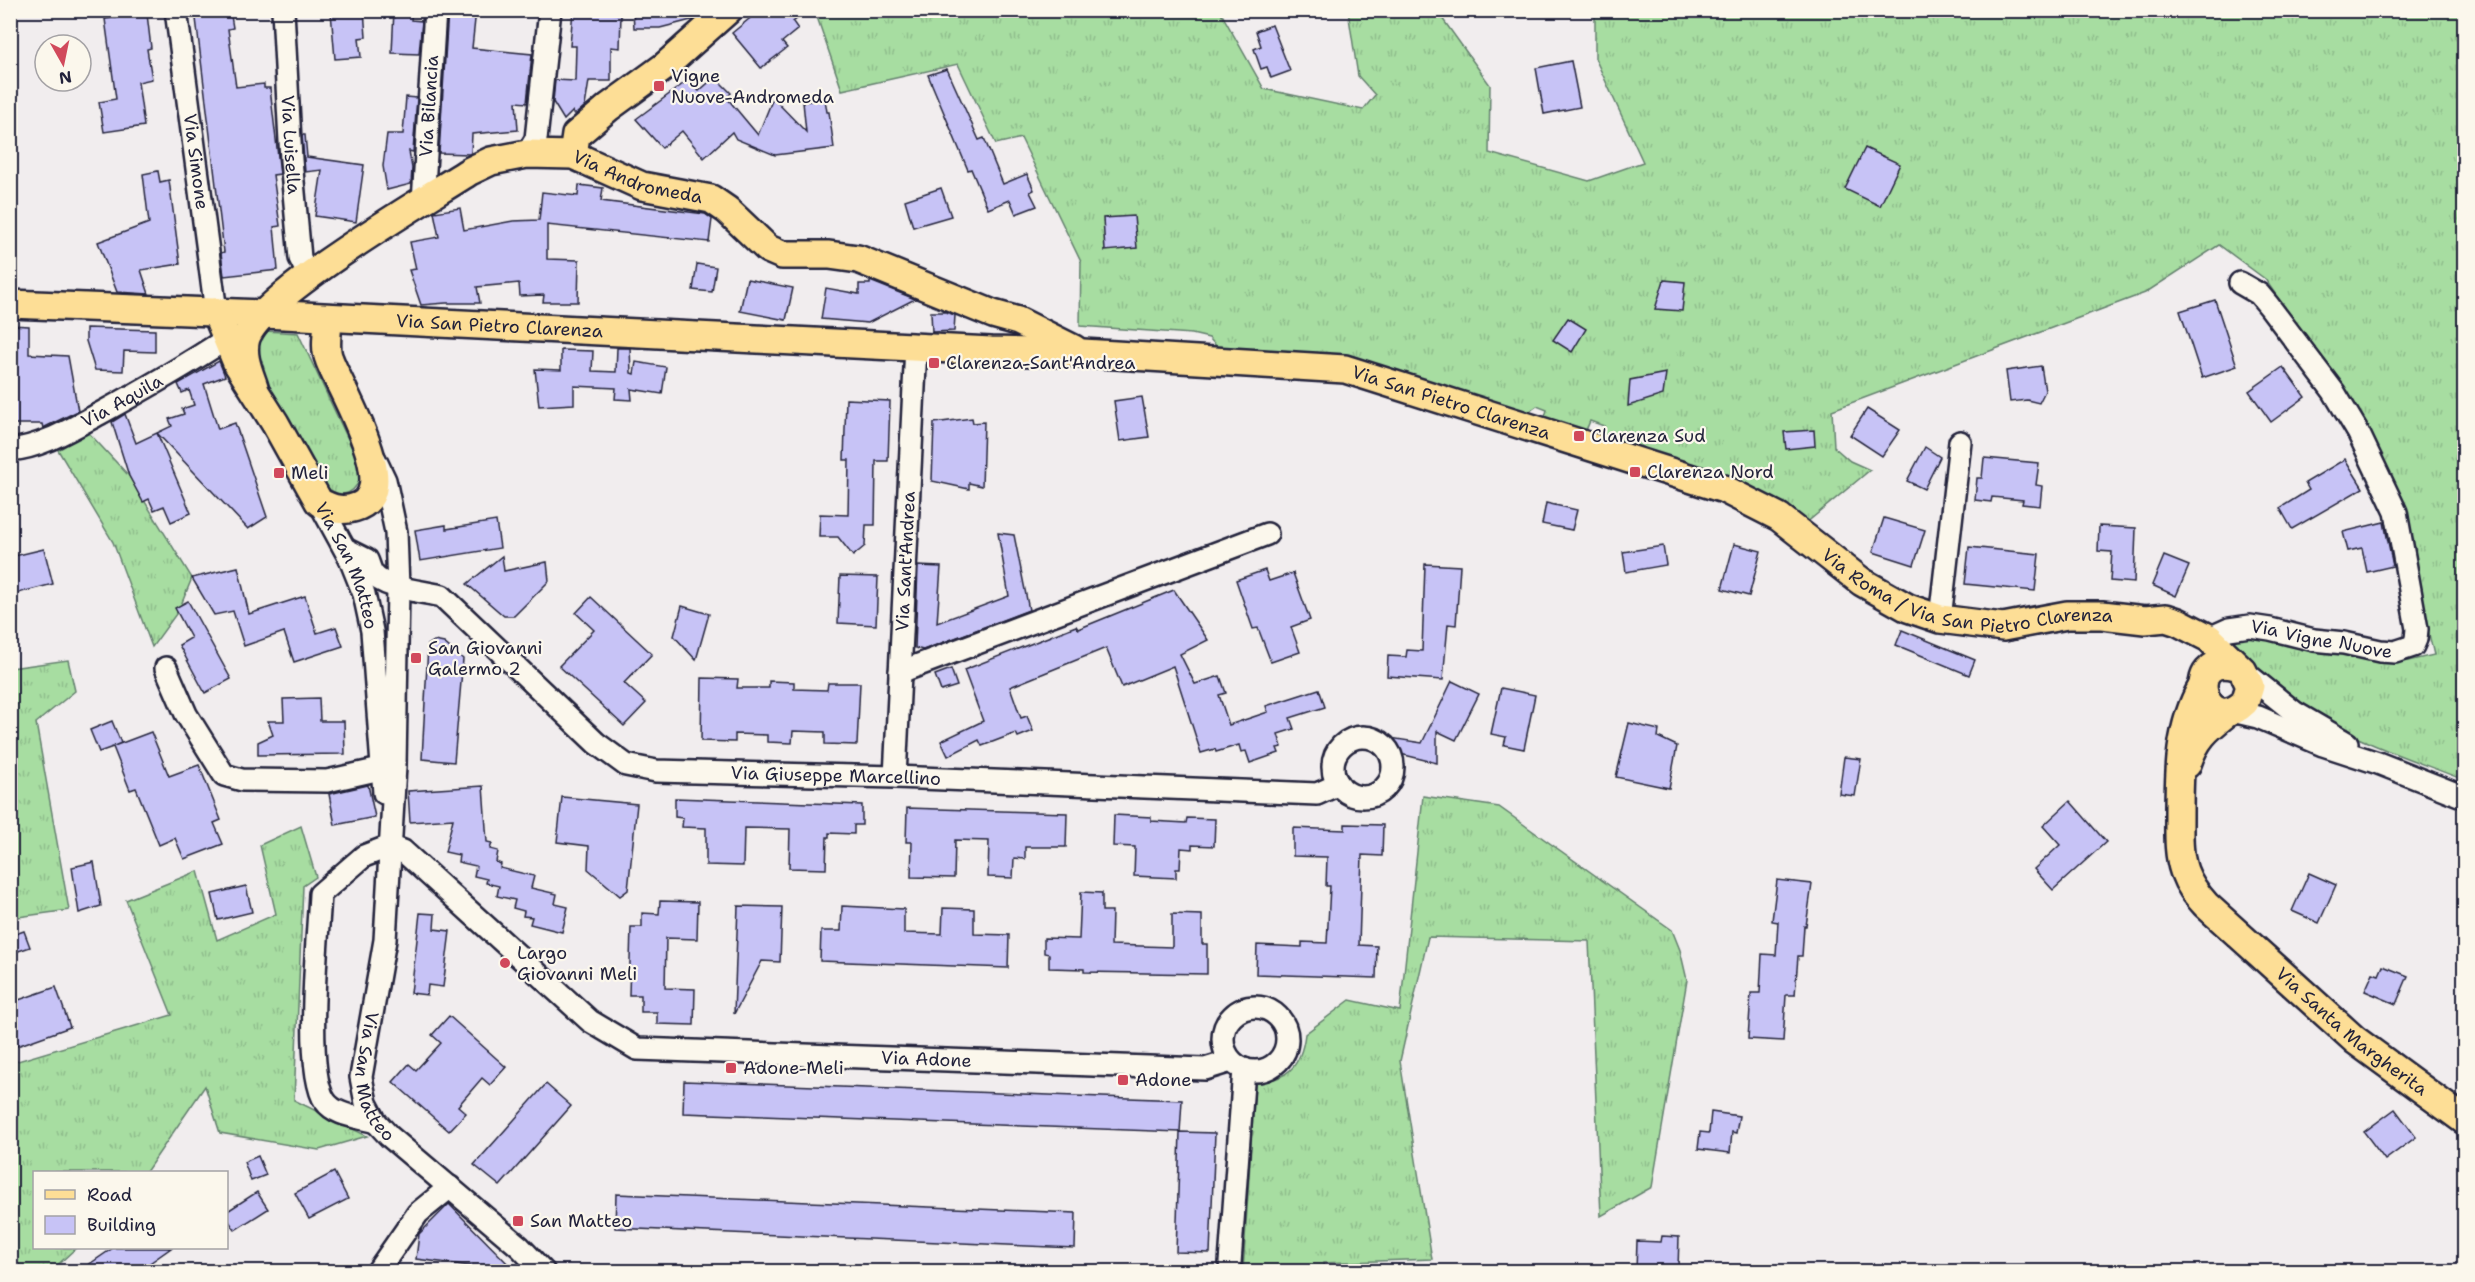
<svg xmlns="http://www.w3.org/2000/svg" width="2475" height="1282" font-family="'Shantell Sans',sans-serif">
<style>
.grass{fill:url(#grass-tufts);stroke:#64806e;stroke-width:1.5}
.building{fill:#c7c3f6;stroke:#22223b;stroke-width:1.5}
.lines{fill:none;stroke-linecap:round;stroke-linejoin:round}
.minor-casing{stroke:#22223b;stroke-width:26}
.major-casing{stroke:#22223b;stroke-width:32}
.minor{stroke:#fbf7ec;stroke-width:21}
.major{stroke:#fdde96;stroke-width:27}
.poi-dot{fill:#d1495b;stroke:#fbf7ec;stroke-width:2}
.labels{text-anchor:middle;stroke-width:4.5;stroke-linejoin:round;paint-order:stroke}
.poi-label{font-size:18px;fill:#22223b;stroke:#fbf7ec;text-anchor:start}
.street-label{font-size:18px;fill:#22223b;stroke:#fbf7ec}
</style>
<defs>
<pattern id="grass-tufts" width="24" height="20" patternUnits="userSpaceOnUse" patternTransform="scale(1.5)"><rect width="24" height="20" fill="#a7dda1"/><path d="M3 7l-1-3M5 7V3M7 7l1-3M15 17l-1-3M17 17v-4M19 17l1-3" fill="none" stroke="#8fbd8c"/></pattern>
</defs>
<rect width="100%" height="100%" fill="#f1edee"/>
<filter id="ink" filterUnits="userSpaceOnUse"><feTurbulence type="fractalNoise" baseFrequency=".0167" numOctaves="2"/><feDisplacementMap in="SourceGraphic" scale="12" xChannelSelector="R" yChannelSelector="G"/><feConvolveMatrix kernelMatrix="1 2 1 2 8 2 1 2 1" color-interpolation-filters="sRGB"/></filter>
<g filter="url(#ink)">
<g class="grass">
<path d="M815,11h405l44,78 99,21 12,-15 -17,-19 -10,-65h89l53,74 -1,68 100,28 54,-19 -48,-104v-47h869v769c-48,-19 -98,-35 -143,-61 -37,-22 -68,-52 -101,-79l34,-6 134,26 20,1 26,-6 -36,-149 -35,-84 -98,-143 -46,-34 -74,48 -313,117 2,37 16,14 20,9 -65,54 -204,-84 3,-14 -14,-5 -5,12 -41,-13 3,-10 -10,-4 -11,8 -306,-64 -11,-12 -17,-4 -112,-8 1,-64 -60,-124 -25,6 -38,-80 -116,26z"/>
<path d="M265,331l33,2 65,138c-6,21 -19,31 -38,15l-67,-121 -3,-19z"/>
<path d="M88,432l41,44 63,102 -13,32 -27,37 -39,-105 -55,-92z"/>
<path d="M68,660l7,31 -39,32 33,187 -58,8v-250z"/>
<path d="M1423,796l76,11 173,123 8,20 7,30 -35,207 -51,29 -12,-275 -161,-4 -28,124 32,198 -109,4 1,8h-81l12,-188c32,-3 46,-16 50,-49l45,-34 50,11z"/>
<path d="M301,826l15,51 -13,9 -9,214 73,36 -48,14 -99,-17 -15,-47 -59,86h-112v76h42l-25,23h-29l-11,-19v-189l161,-48 -46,-115 72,-29 19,69 59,-26 -16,-69z"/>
</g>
<g class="building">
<path d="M195,10h35l3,18 -5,1 8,58 28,-3v4h6l10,86 -7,1 7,51 -6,1 4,43 -54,6 -3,-23 3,-1z"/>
<path d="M364,10l2,27 -7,1 2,19 -26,2 -4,-47z"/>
<path d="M394,10h18l-1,10 11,1 -3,33 -27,-1z"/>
<path d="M448,10h28l-4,38 60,6 -5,49 -11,-1 2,28 -46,4 -1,19 -2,1 -30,-1z"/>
<path d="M573,10l48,4 -1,34 -9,-1v34h-22l-4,25 -9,8h-3v-3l-9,9 -11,-18 2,-22 20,1 1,-35h-6z"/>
<path d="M633,10h71l-9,9 -35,9h-26z"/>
<path d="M760,10h48l-15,12 5,7 -16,13 5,6 -26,20 -29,-35z"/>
<path d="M147,14l4,34 -4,1 5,30 -14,3 6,44 -40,6 -5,-30 17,-3 -11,-80z"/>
<path d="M1272,25l18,46 -19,7 -4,-11 -6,2 -7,-20 7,-3 -5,-15z"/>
<path d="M1571,61l9,46 -36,7 -8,-46z"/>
<path d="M947,69l32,71 5,-2 19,46 24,-10 7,16 -4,2 7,14 -21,8 -6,-14 -22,9 -17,-40 -3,1 -40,-95z"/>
<path d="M715,77l16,16 -4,5 31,37 15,-37 33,34 -3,-30 22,-3 2,13h2l5,36 -59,7 -39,-16 -4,-7 -28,26 -22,-27 -20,17 -26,-29 51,-38 12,10z"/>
<path d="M406,97l11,1 -4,54 -4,-1 3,17 -1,16 -24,6 -4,-24 4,-32h16z"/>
<path d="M302,135h3l2,22 57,8 -8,57 -41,-6 7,-46 -17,2z"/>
<path d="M1865,148l35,16 -20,42 -35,-17z"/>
<path d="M158,171l2,11 9,-2 11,84 -39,6 8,24 -32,-2 -19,-50 51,-19 -6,-49z"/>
<path d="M579,185l24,3 -2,13 104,13 7,5 -3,23 -162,-17v34l32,1 -1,42h-35l1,-7 -24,1 -1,-13 -42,4 3,16h-34l-25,2 -12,-35 7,-1 -6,-27 29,-5 -5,-25 26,-4 4,22 49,-9 26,-1 3,-28 36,4z"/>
<path d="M941,188l10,28 -38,11 -8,-27z"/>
<path d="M1134,216l3,32 -32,3 -2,-33z"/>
<path d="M697,264l19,3 -4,25 -19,-2z"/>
<path d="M747,279l46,9 -7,32 -46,-9z"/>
<path d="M1664,280l21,2 -3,29 -27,-2z"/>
<path d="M870,281l45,18 -47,24 -47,-4 5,-31 33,6v-10h11z"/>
<path d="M2215,300l22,66 -35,12 -22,-67z"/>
<path d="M931,312h15l9,3 -1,16 -22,1z"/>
<path d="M1568,318l18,11 -14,23 -19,-12z"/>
<path d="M10,325l19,1v28l39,2 10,55 -35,17 -1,-4h-32z"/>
<path d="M86,328l69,2v22l-31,-1 -1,20 -28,-1 -9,-29z"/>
<path d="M617,348h13l1,25 3,1 2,-12 30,5 -4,27 -31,-5 1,11 -17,-1 1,-11 -42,-2v18l-35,2 -4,-37 26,1v-20l32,1 -1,20 24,1z"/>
<path d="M219,361l6,15 -21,8 14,45 17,-6 32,94 -19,12 -91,-96 34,80 -20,9 -7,-16 -10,4 -5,-11 -6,3 -14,-26 -17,-54 13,-8 11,29 36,-17 -3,-7 15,-5 -2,-5 12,-4 -5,-15 -7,3 -4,-9z"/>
<path d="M2041,366l4,25 -6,12 -12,-3 -17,2 -4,-31z"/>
<path d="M2283,367l22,30 -34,25 -22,-31z"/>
<path d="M1666,373l-3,22 -35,11 2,-26z"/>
<path d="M1142,397l7,40 -29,4 -6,-40z"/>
<path d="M846,399l44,2 -2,60h-12l-1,64h-9l-1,21 -12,10 -15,-19h-19l1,-23 28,1 1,-55h-5z"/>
<path d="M1867,409l33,21 -18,26 -32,-21z"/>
<path d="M972,418l1,5 11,-1 -2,64 -13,-3v6l-37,-8 2,-58z"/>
<path d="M1814,430l1,16 -29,3 -2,-17z"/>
<path d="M1925,447l15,10 -16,32 -17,-8z"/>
<path d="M1984,458l55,5 -3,22 6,1 -2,20 -18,-2 1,-4 -31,-3 -1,5 -16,-2 2,-22h5z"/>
<path d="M2345,459l18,29 -71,41 -12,-21 29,-18 -4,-7z"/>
<path d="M1546,503l31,7 -5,20 -30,-6z"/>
<path d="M1884,518l41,12 -11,35 -41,-13z"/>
<path d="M496,521l4,27 -80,13 -5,-31 31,-5v4z"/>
<path d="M2384,522l9,44 -26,6 -5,-24 -14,3 -5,-19z"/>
<path d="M2099,526l37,2 -2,55 -24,-2 2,-29 -14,-1z"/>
<path d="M998,533l16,2 15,75 -106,40 -8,-2 3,-82 23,1 -4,56 72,-27z"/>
<path d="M1734,544l27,7 -12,45 -27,-7z"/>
<path d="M1663,546l3,19 -40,7 -3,-20z"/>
<path d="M1969,547l70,7 -4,37 -70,-7z"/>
<path d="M44,549l9,35 -43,11v-38z"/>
<path d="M502,556l2,15 43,-9 2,19 -35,35h-10l-37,-32z"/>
<path d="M2164,556l25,10 -13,30 -24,-11z"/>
<path d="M1425,564l35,2 -4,59 -8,-1 -5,56 -56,-4 1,-20 18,1 1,-7 15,1z"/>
<path d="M238,567l11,47 56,-18 12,37 19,-6 7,19 -49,16 -10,-30 -40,14 -11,-35 -19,4 -22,-37z"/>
<path d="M1265,570l4,11 24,-8 17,47 -19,7 9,25 -29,10 -13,-34 -5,1 -17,-49z"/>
<path d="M840,576l38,1 -2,48 -38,-2z"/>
<path d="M1174,590l34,50 -28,14 15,30 25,-8 6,17 -7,2 10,30 39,-13 -2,-6 53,-17 6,18 -35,11 4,11 -16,5 4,13 -5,1 2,5 -29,10 -4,-12 -5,1 -2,-7 -23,7 -1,-3 -14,4 -28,-87 -51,21 -16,-39 -96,39 11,31 6,-2 6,15 -15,6 -2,-4 -34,13 -3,-6 -31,16 -7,-15 42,-20 -19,-51 112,-44 2,3z"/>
<path d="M591,597l61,57 -28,29 22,20 -22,23 -65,-60 35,-36 -18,-17z"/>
<path d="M188,601l43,78 -26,14 -26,-48 12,-7 -16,-30z"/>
<path d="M682,606l27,8 -13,46 -22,-24z"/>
<path d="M1902,630l73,30 -6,15 -73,-30z"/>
<path d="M434,641l10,2 19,16 -9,103 -32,-3 6,-114z"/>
<path d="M951,669l6,17 -16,5 -6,-16z"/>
<path d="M702,678l36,1 -1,9h32v-7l25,1v7l33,1 1,-7h32l-3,62 -32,-1v-12l-32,-1 -1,12 -25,-1v-7l-32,-1v8l-34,-1z"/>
<path d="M1452,681l27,13 -23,46 -19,-9v32l-61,-15 2,-12 44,7z"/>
<path d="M1501,688l34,7 -11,54 -20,-4 2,-8 -15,-3z"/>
<path d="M319,698l1,23h24l1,33 -87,1v-13l15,-7 -5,-14h16l-1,-22z"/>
<path d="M112,721l9,22 -7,3 37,-14 18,44 30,-11 22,55 -7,3 9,21 -39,15 -9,-21 -16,7 -23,-57 -6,2 -17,-43 -14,5 -9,-22z"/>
<path d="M1629,723l30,7 -1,7 19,9 -8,42 -53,-11z"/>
<path d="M1844,757l17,2 -6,37 -16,-2z"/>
<path d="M368,785l7,32 -40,8 -6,-31z"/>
<path d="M483,786l4,56 5,1 -2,6 8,2 -2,11 5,2 -1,4 34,8 -3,12 26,6 -2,10 13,3 -6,25 -32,-8 2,-7 -9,-1 1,-5 -11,-3 2,-8 -18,-4 2,-10 -13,-3 1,-4 -13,-3 2,-10 -18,-4 1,-7 -14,-3 8,-33 -43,3 -2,-31z"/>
<path d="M562,797l75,7 -9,86 -8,6 -32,-27 1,-23 -32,-4z"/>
<path d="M675,798l187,7v20h-8v9l-25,-1v4h-2l-1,32 -37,-1 1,-39 -46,-1 -1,38 -37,-1v-37l-24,-1 1,-9 -8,-1z"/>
<path d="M2070,801l36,41 -53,48 -19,-21 26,-24 -17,-19z"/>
<path d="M907,808l160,5 -1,34h-41v12l-11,-1 -1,20 -25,-1 1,-36 -34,-1 -1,38 -43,-1 1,-35h-6z"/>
<path d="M1114,815l37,2v4l35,2 1,-5 28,1 -1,27 -22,-1v4l-11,-1 -1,21h-4v9l-42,-2 1,-29 -22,-1z"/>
<path d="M1345,824l38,1 -1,31 -20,-1 -3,90 18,1 -1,32 -120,-4 1,-29 45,2v-5l25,1 3,-57h-4l1,-29 -34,-1v-28l52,2z"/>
<path d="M94,862l7,44 -22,7 -7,-46z"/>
<path d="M2309,873l27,12 -17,38 -27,-12z"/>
<path d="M1777,880l35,4 -6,42h-2l-2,30h-4l-3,39h-9l-3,46 -35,-2 3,-46h9l2,-39 14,1 2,-33 -6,-1z"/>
<path d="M246,886l6,26 -34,8 -6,-26z"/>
<path d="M1081,892l21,1v18h10l-1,34 61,2v-33l30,1v29h5v30l-123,-2v-3l-35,-1v-14l-5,-1v-15l35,1z"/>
<path d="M660,901l38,1 -1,37 -31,-1 -1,50 30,1 -1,36 -37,-1v-12h-16v-17h-12l2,-68h11v-14l17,1z"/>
<path d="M738,906l44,1 -2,55 -18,-1 -28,53z"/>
<path d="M842,906l62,3v24l38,1 1,-26 31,1v25l35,1 -1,33 -188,-7 1,-30h20z"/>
<path d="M420,913l15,1 -1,15 16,2 -7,56 -15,-2 -1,10 -16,-2z"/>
<path d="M24,931l6,16 -20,7v-18z"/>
<path d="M2383,966l25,10 -12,28 -31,-13 8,-18 6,2z"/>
<path d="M56,987l14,40 -53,19 -7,-19v-24z"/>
<path d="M449,1016l57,51 -16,18 -8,-7 -24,28 8,7 -17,18 -56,-49 16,-18 7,6 25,-27 -9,-8z"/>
<path d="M684,1081l498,19 -2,32 -497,-19z"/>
<path d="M546,1084l25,22 -71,80 -26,-21z"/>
<path d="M2395,1109l21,28 -31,23 -21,-28z"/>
<path d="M1711,1112l28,4 -3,17 -4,-1 -2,21 -32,-4 2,-17 9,1z"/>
<path d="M1180,1132l35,1 -5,120 -34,-1z"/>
<path d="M258,1156l8,19 -15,6 -7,-19z"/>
<path d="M334,1172l14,27 -39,20 -14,-26z"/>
<path d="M257,1192l11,17 -33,21 -9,-13v-5z"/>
<path d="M616,1194l460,19 -1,35 -460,-20z"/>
<path d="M449,1204l67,68h-46l1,-6 -55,-7 3,-25z"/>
<path d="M1662,1236l17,1 -1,31h-9v4l-33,-1 1,-30 24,1z"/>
<path d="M113,1248h58l-34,24h-59z"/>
</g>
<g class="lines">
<g class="minor-casing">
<g id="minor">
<path id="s1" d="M176,10l40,302"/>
<path id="s2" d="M283,10l8,150 9,98 9,18"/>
<path d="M527,154l9,-15 14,-129"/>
<path id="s3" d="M423,202l12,-192"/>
<path id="s4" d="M10,450c32,-3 61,-21 89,-36 44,-24 86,-48 127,-75"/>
<path id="s5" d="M375,459l10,21 11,52 2,56 -3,178 -10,174 -24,137 5,26 10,19 13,14 131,111 24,25"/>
<path id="s6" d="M319,502l31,57 14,35 8,37 12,162"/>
<path id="s7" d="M345,549l22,11c2,4 3,10 6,14 11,15 50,17 69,22l154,147 30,22 30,6 239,6 422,17 22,-10"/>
<path d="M1940,619l20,-177"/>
<path id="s8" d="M2209,638l20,-9 21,-3 20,3 44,11 30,3 36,8 15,1 18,-6 3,-7 1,-10 -21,-117 -38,-80 -24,-40 -65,-86 -10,-12 -19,-11"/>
<path d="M166,668l20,46 38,61 18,5 85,1 67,-15"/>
<path d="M2243,671l51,41 53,31"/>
<path d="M900,672l367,-138"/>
<path d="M2232,711l26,6 65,28 55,18 86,34"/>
<circle cx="1363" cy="767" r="30"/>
<path id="s9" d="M895,777l21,-431"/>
<circle cx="1255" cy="1039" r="32"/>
<path id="s10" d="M376,1122c-16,-5 -41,-6 -51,-21 -21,-30 -7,-165 -5,-207l44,-38 26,-10 13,5 187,170 47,28 568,20 26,-8"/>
<path d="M1230,1263l14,-194"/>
<path d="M377,1272l41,-59 32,-26"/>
</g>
</g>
<g class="major-casing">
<g id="major">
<path d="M573,155l3,-20 33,-28 55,-40 64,-57"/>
<path id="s11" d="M10,304l254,10 727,37 92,2 262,16 379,120 55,28 83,65 46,26 32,11 63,8 64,-12h35l43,5 21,-2 12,4 31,16 34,33 7,15 -5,16c-41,40 -65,-51 -9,-36"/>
<path d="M216,312l21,51 38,60 44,79c14,8 25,10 40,4 43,-19 -20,-118 -30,-147 -5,-11 -1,-29 -1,-41"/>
<path id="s12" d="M254,387c-5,-15 -13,-32 -8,-49 15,-43 179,-138 224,-167l21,-10 36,-7 46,1 69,31 69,13 16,11 41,39 14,6h47l29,4 135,55 25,7 56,28"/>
<path id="s13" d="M2202,687c-23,40 -23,85 -23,129 0,18 -1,38 5,55 5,14 12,23 22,34l149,135 109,80"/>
<path d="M2187,764c9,-27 20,-35 41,-52"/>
</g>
</g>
<use href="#minor" class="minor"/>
<use href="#major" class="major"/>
</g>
</g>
<g class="poi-dot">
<rect x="653" y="80" width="12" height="12" rx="3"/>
<rect x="928" y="357" width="12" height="12" rx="3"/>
<rect x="1573" y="430" width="12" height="12" rx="3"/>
<rect x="1629" y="466" width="12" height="12" rx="3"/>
<rect x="273" y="467" width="12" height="12" rx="3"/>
<rect x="410" y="652" width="12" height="12" rx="3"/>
<circle cx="505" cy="963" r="6"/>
<rect x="725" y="1062" width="12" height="12" rx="3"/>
<rect x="1117" y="1074" width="12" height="12" rx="3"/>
<rect x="512" y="1215" width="12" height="12" rx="3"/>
</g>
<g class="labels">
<g class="poi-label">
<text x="671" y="82">Vigne<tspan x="671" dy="21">Nuove-Andromeda</tspan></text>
<text x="946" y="369">Clarenza-Sant'Andrea</text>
<text x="1591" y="442">Clarenza Sud</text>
<text x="1647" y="478">Clarenza Nord</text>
<text x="291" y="479">Meli</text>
<text x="428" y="654">San Giovanni<tspan x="428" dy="21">Galermo 2</tspan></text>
<text x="517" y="959">Largo<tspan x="517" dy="21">Giovanni Meli</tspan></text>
<text x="743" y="1074">Adone-Meli</text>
<text x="1135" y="1086">Adone</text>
<text x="530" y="1227">San Matteo</text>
</g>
<g class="street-label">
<text dy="6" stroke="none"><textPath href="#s3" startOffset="96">Via Bilancia</textPath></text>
<text dy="6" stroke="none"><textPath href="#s2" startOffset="135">Via Luisella</textPath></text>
<text dy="6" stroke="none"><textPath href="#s1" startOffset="153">Via Simone</textPath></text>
<text dy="6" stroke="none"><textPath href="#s12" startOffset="507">Via Andromeda</textPath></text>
<text dy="6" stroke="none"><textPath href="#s11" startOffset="490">Via San Pietro Clarenza</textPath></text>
<text dy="6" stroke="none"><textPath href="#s4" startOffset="123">Via Aquila</textPath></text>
<text dy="6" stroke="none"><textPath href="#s11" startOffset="1448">Via San Pietro Clarenza</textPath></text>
<text dy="6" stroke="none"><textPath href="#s9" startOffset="216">Via Sant'Andrea</textPath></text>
<text dy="6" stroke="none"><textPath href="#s6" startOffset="70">Via San Matteo</textPath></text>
<text dy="6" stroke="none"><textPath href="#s11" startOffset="2008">Via Roma / Via San Pietro Clarenza</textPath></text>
<text dy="6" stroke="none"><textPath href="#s8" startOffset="116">Via Vigne Nuove</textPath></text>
<text dy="6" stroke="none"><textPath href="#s7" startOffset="574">Via Giuseppe Marcellino</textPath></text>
<text dy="6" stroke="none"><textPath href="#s13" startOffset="422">Via Santa Margherita</textPath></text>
<text dy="6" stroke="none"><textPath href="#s10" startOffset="962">Via Adone</textPath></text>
<text dy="6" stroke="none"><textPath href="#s5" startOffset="626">Via San Matteo</textPath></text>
</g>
</g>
<rect width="2475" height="1282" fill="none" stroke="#fbf7ec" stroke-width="36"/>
<rect x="18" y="18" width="2439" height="1246" fill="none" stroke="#22223b" stroke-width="2" filter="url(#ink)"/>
<rect x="33" y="1171" width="195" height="78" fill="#fbf7ec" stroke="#a4a2a5" stroke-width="1.5"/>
<rect x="45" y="1190" width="30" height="9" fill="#fdde96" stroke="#a4a2a5" stroke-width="1.5"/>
<text x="87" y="1201" font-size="18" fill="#22223b">Road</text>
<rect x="45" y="1216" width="30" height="18" fill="#c7c3f6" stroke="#a4a2a5" stroke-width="1.5"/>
<text x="87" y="1231" font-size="18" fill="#22223b">Building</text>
<g transform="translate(63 63) rotate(171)"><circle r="28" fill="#fbf7ec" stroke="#a4a2a5" stroke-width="1.5"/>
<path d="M0-4.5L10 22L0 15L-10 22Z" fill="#d1495b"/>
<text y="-9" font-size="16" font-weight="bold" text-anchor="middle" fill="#22223b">N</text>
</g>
</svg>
